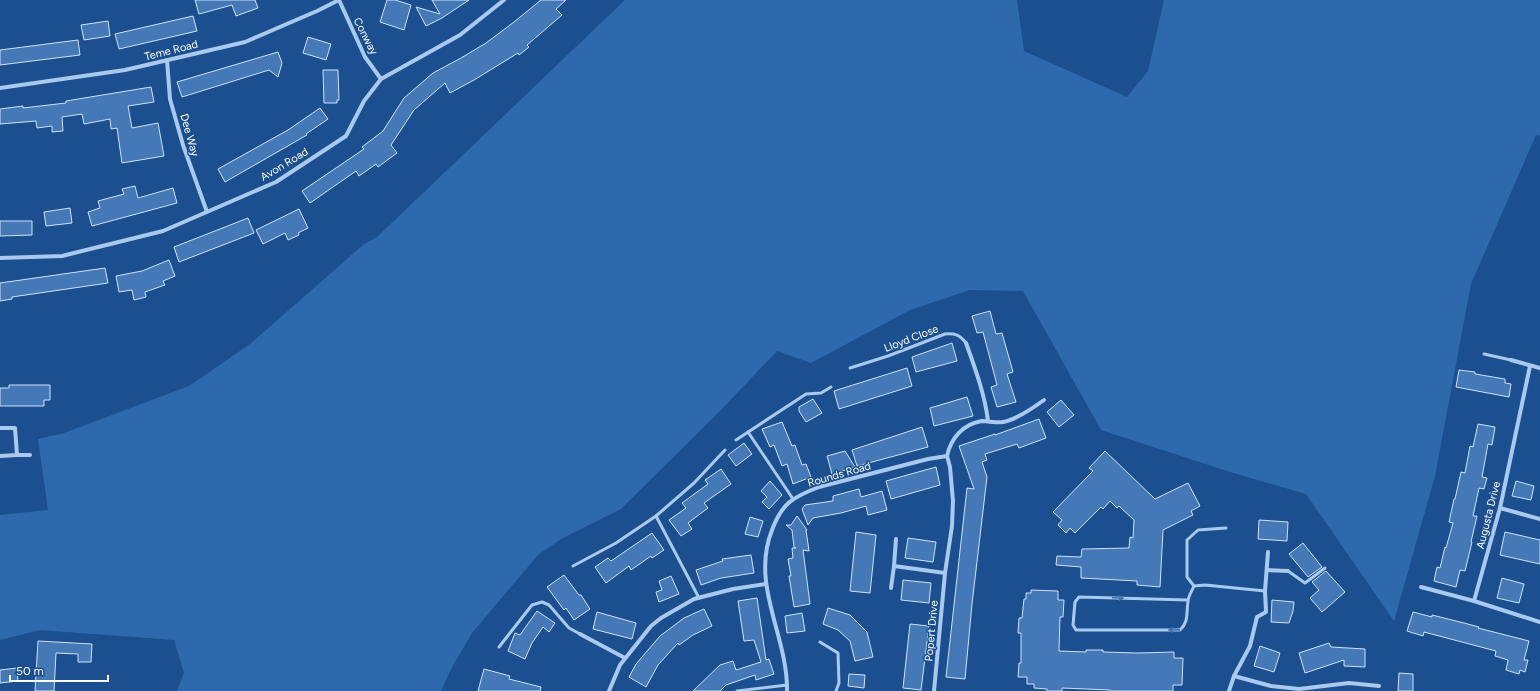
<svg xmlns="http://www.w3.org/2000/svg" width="1540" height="691" font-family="Figtree,sans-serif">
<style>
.green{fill:#2e69ad}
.building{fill:#4478b7;stroke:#cfe3fa}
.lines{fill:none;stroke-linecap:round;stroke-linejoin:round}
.service{stroke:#a9c9ee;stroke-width:3}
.minor{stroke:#a9c9ee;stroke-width:4}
.oneway{fill:#4674ac}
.labels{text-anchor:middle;stroke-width:3;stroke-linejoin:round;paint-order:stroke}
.street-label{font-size:11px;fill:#fff;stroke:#1b4f8f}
</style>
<rect width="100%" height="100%" fill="#1b4f8f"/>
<path class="green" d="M625,0h392l7,51 103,46 21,-26 16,-71h376v136l-4,-1 -65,149 -36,192 -41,145 -88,-127 -76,-22 -129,-42 -78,-139 -53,-1 -60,20 -99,53 -34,-12 -56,59 -100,99 -60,30 -23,16 -66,78 -21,36 -10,22h-264l7,-18 -10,-33 -134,-10 -40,10v-125l48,-5 -10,-71 26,-6 125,-47 61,-42 114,-100 13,-7z"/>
<g class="building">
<path d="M195,0h60l3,8 -22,8 -4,-11 -33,9z"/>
<path d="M387,0h8l16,5 -7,25 -24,-8z"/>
<path d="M432,0h37l-27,18 -16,8 -10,-19 24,7z"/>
<path d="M541,0h25l-10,9 6,6 -35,30 2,2 -10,8 -1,-2 -44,27 -24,13 -5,-10 -31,27 -23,35 6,8 -19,14 -2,-3 -17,12 -3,-5 -46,32 -8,-12 62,-42 -2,-2 21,-16 21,-33 29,-25 28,-15 25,-15 28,-21z"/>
<path d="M193,16l4,15 -78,18 -4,-15z"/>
<path d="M108,21l2,15 -26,4 -3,-15z"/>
<path d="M308,37l23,7 -5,16 -23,-7z"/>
<path d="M78,40l2,15 -80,10v-15z"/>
<path d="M278,52l4,11 -4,14 -9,-7 -87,27 -5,-15z"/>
<path d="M323,70h15l1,30h-2v3h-13z"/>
<path d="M151,87l3,15 -26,4 4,22 26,-5 6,33 -42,7 -5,-35 -6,1 -1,-10 -26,5 -2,-10 -20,3 1,14 -11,1v-6l-15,2 -1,-7 -36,3v-15l23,-3v2l43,-5v-2z"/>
<path d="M320,108l8,11 -22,15 1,1 -82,47 -7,-13 70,-39z"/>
<path d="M135,186l3,12 35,-10 4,15 -85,23 -4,-14 12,-4 -2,-7 26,-7 -2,-5z"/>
<path d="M70,208l2,15 -26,3 -2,-14z"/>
<path d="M299,209l9,19 -10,5 1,2 -11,5 -3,-7 -22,11 -7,-14z"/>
<path d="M248,218l6,15 -75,29 -5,-15z"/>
<path d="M0,221h32v14l-32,1z"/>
<path d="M169,260l6,16 -12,5 2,4 -20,7 1,5 -12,3 -2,-10 -13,2 -3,-16 26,-5z"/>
<path d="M105,268l3,15 -96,14v2l-12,2v-18z"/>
<path d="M990,311l6,23 6,-1 11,39 -6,2 9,28 -19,5 -6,-20 6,-2 -14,-53 -6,1 -5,-17z"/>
<path d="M952,343l5,18 -41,11 -4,-15z"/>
<path d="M907,368l5,18 -73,23 -5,-18z"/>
<path d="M1459,370l16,2v2l30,5v4l6,1 -2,13 -53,-10z"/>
<path d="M9,385h41v15h-6v6h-44v-18h9z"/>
<path d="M967,397l6,19 -39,10 -4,-18z"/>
<path d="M813,399l9,14 -16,9 -7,-11v-4z"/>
<path d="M1061,400l13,15 -15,12 -12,-15z"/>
<path d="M1039,419l7,19 -27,10 -2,-4 -32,10 2,6 -5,2 5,15 -15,127 -7,75 -19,-2 21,-189 7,1 -15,-43 36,-12v1z"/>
<path d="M782,422l10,24 3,-1 7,20 4,-1 5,13 -18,7 -6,-20 -5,2 -8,-21 -4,2 -8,-18z"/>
<path d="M1478,424l17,3 -3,18 -4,-1 -6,33 5,1 -3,11 -5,-1 -6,28h4l-6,26h1l-7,29 -5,-1 -4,17 -22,-6 3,-14 3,1 5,-21 1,1 7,-25 -4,-1 5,-23h1l6,-27 4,1 5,-27 3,1z"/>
<path d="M922,427l6,20 -71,19 -5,-16z"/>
<path d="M744,443l8,11 -16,12 -8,-11z"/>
<path d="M845,451l10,16 -23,7 -5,-18z"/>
<path d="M1105,451l50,48 33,-16 12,23 -9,5 2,4 -30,15 -3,57 -23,-2v-4l-56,-3v-11l-25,-2 1,-9 24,1 1,-8 47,-1 1,-11 3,1 1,-18 -15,-14 -2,2 -7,-7 -7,8 -2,-2 -26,26 -5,-5 -4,5 -8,-8 4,-5 -9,-8 40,-41 -4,-3z"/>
<path d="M936,467l4,18 -49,14 -5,-18z"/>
<path d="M721,469l10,15 -27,19 4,5 -20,15 4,6 -11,7 -12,-16 17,-12 -4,-5 26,-19 -3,-4z"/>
<path d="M770,481l12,14 -13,14 -7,-7 5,-5 -6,-6z"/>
<path d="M1516,481l18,5 -3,14 -19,-4z"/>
<path d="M859,489l2,8 21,-6 5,19 -19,5 -2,-9 -25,7 -28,5 -5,7 -6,-16 3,-4 28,-4v-5z"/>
<path d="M797,516l10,14h-1l3,21 -6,-1 7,54 -16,3 -5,-31h2l-3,-17 5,-1 -1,-10h4l-2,-1 -2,-17 -6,-5h5z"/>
<path d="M750,517l13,4 -5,16 -13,-3z"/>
<path d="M1259,520l29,2 -1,19 -29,-2z"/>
<path d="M856,532l20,3 -6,58 -20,-2z"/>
<path d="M1505,532l35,8v24l-40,-9z"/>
<path d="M652,533l12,17 -12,8 -1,-2 -20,14 -2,-4 -23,17 -11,-16 13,-9 3,3z"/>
<path d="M908,538l28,4 -3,20 -28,-4z"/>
<path d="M1303,543l19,24 -14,10 -19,-23z"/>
<path d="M751,555l3,18 -33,5 -20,7 -5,-15 27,-9 -1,-2z"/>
<path d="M1326,571l19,21 -23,20 -12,-14 9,-8 -7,-8z"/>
<path d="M564,575l15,20h2l9,14 -16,11 -8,-12 -2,2 -17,-23z"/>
<path d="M671,576l8,18 -20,8 -3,-10 6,-2 -3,-9z"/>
<path d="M1502,578l22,6 -5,19 -22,-5z"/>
<path d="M903,580l28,3 -2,20 -28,-3z"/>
<path d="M1031,590l27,1v9h6l-1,17h-3l-1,34 27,1v-2h17v2l35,1 36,-1v6h9l-1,27h-9v6h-63v-1l-48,-2v3h-15v-2l-13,-1v-4h-7v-7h-9l1,-14h2v-30h-3l1,-15h3l2,-19h2v-6h5z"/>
<path d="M757,598l9,62 3,-1 5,15 -18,6 -1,-5 -29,10 -6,6h-27l27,-26 13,-4 3,9 25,-8 -7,-22 -10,1 -6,-40z"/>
<path d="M1272,600l22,2 -1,9 -4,12 -18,-1z"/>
<path d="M828,608l22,7 17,17 6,25 -18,4 -5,-20 -12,-11 -15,-6z"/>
<path d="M704,609l8,17 -19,9 -14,10 -1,-2 -20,22 -12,22 -17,-10 7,-13 24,-28 24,-18z"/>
<path d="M537,611l18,12 -6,9 -6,-5 -11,16 -7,16 -17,-8 7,-18 5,2z"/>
<path d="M597,612l39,11 -4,16 -39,-10z"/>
<path d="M1413,612l19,5v-2l32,8 15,4 -1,1 51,13 -5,19h4l-3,12 -5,-2 -1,4 -13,-4 2,-10 -13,-4 1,-5 -72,-19 -1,4 -16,-5z"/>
<path d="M802,613l3,18 -18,2 -2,-17z"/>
<path d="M910,624l19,2 -8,64 -18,-2z"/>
<path d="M38,641l54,3 -1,18h-13v-8l-22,-1 -2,38h-19z"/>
<path d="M1329,643l2,4 34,2v18l-21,-1v-6l-39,13 -6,-20z"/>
<path d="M1260,646l20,7 -6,19 -20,-6z"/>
<path d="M17,668l1,13 -18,2v-13z"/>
<path d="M484,669l26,7 -1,3 32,8 -1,4h-62z"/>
<path d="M1399,673l14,1v17h-15z"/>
<path d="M849,674l16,1 -1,13 -16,-2z"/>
</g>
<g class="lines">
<g class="service">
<path d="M1484,354l27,6"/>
<path d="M850,368l38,-12 57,-22c10,-1 15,1 21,9"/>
<path d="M748,432l45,67"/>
<path d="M736,440l70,-46 15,-1 10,-6"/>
<path d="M656,516l38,-33 31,-33"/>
<path d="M573,566l43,-23 40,-27 43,82"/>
<path d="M1288,571l17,12 20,-15"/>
<path d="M1194,586l-7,-9v-37l11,-10 28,-2"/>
<path d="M1188,600l-109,-3 -4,5 -2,23 3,5h104c9,-8 6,-17 8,-28 0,-6 4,-11 6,-16l11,-1 60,6"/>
<path d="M820,642l18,11 1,30 -3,8"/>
<path d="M499,647l33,-42 10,-3 7,3 20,23 11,6"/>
<path d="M737,691l50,-6"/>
</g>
<g class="minor">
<path d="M339,0l26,57 16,22"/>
<path d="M167,60l3,39 13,46 24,67"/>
<path d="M0,88l125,-18 120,-28 72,-31 22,-11"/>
<path d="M0,258l62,-2 101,-25 113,-49 70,-46 18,-35 17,-22 79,-44 44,-35"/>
<path d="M966,343c9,25 19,52 22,78"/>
<path d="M1511,360l29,8"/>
<path d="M0,428h15l2,27 -17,1"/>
<path d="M17,455h13"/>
<path d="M1500,508l40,11"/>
<path d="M894,566l2,-27"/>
<path d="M1267,570l21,1"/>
<path d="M1421,587l53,14 66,21"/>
<path d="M891,588l3,-22 51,7"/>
<path d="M1474,601l26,-93 30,-142"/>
<path d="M580,634l45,24"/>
<path d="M1234,676l37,10 28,3 50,-6 30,3"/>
<path d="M609,691l11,-26 31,-39 10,-8 33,-19 39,-10 32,-5"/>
<path d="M787,691c1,-55 -37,-106 -15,-161 10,-27 21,-33 47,-43l109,-28 19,-3c4,-18 16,-32 35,-35 7,0 14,2 21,1 13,-2 30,-14 41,-22"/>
<path d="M934,691l11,-118 7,-47 1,-25 -3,-34 -3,-11"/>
<path d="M1229,691l5,-15 16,-30 7,-29 9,-5 -1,-21 3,-39"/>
</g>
</g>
<defs><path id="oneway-solid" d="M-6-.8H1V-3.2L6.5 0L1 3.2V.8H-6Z"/></defs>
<g class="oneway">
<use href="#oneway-solid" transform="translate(1118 598) rotate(2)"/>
<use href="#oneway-solid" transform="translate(1174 630) rotate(179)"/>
</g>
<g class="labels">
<g class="street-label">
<text transform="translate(366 36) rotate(63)" y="4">Conway</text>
<text transform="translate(171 50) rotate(-14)" y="4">Teme Road</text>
<text transform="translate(190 135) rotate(74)" y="4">Dee Way</text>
<text transform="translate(284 164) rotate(-31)" y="4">Avon Road</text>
<text transform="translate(911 338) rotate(-21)" y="4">Lloyd Close</text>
<text transform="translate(839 474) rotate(-16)" y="4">Rounds Road</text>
<text transform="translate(1488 515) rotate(-76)" y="4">Augusta Drive</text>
<text transform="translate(931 631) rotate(-85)" y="4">Popert Drive</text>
</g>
</g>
<path d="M10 675v6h98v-6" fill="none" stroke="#ffffff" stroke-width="2"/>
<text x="16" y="675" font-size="12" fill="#ffffff" stroke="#1b4f8f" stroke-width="3" paint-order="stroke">50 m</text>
</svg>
